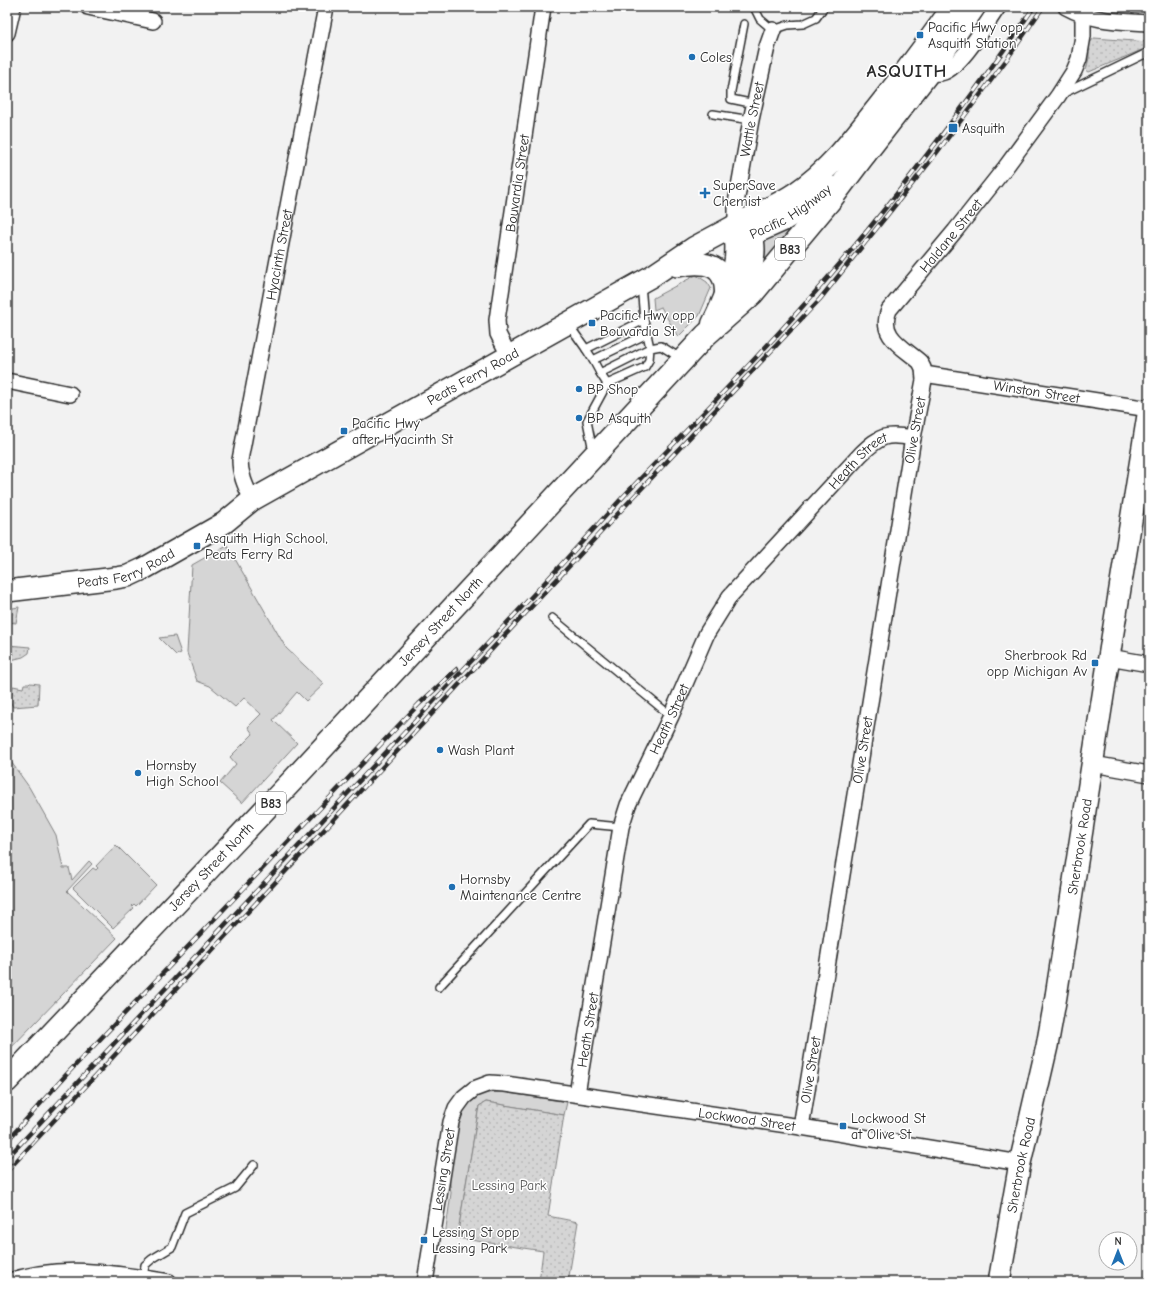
<svg xmlns="http://www.w3.org/2000/svg" width="1156" height="1289" font-family="'Comic Neue',sans-serif">
<style>
.grass{fill:#d5d5d5;stroke:#808080}
.park{fill:url(#park-dots);stroke:#808080}
.lines{fill:none;stroke-linecap:round;stroke-linejoin:round}
.lane-casing{stroke:#2b2b2b;stroke-width:10}
.street-casing{stroke:#2b2b2b;stroke-width:18}
.secondary-casing{stroke:#2b2b2b;stroke-width:24}
.primary-casing{stroke:#2b2b2b;stroke-width:25}
.lane{stroke:#fff;stroke-width:7}
.street{stroke:#fff;stroke-width:15}
.secondary{stroke:#fff;stroke-width:21}
.primary{stroke:#fff;stroke-width:22}
.rail-casing{stroke:#2b2b2b;stroke-width:4.5}
.rail{stroke:#fff;stroke-width:3;stroke-dasharray:9;stroke-linecap:butt}
.poi-dot{fill:#1f6fb2;stroke:#fff;stroke-width:1.5}
.labels{text-anchor:middle;stroke-width:3;stroke-linejoin:round;paint-order:stroke}
.shield{fill:#fff;stroke:#6b6b6b;stroke-width:1}
.shield-label{font-size:13px;font-weight:bold;fill:#2b2b2b}
.poi-label{font-size:14px;fill:#2b2b2b;stroke:#fff;text-anchor:start}
.street-label{font-size:14px;fill:#2b2b2b;stroke:#fff}
.park-label{font-size:14px;fill:#565656;stroke:#fff}
.district-label{font-size:18px;font-weight:bold;letter-spacing:1px;fill:#2b2b2b;stroke:#fff}
</style>
<defs>
<pattern id="park-dots" width="8" height="8" patternUnits="userSpaceOnUse"><rect width="8" height="8" fill="#d5d5d5"/><path d="M2 2h.1M6 6h.1" fill="none" stroke="#b7b7b7" stroke-width="1.8" stroke-linecap="round"/></pattern>
</defs>
<rect width="100%" height="100%" fill="#f2f2f2"/>
<filter id="ink" filterUnits="userSpaceOnUse"><feTurbulence type="fractalNoise" baseFrequency=".025" numOctaves="2"/><feDisplacementMap in="SourceGraphic" scale="8" xChannelSelector="R" yChannelSelector="G"/><feConvolveMatrix kernelMatrix="1 2 1 2 8 2 1 2 1" color-interpolation-filters="sRGB"/></filter>
<g filter="url(#ink)">
<g class="grass">
<path d="M798,225l-43,52 9,-37z"/>
<path d="M696,275l11,7 4,6 -12,28 -21,21 -17,-30 -7,3 -1,-12z"/>
<path d="M227,545l59,103 38,36 -18,17 -9,-9 -24,28 24,23 -55,60 -22,-20 16,-19 -6,-7 23,-23 -5,-7 13,-13 -17,-16 -9,9 -25,-21 -13,-5 -10,-28 5,-88z"/>
<path d="M175,636l6,17 -5,2 -17,-17z"/>
<path d="M7,759h2l20,28 27,48 7,33h6l3,12 17,-19 3,3 -25,27 50,47 -110,114z"/>
<path d="M116,845l40,40 -20,21 -2,-2 -2,2 2,2 -21,20 -40,-40 20,-20 3,2 2,-2 -2,-2z"/>
<path d="M502,1092l65,10 -3,13 -78,-13 -7,4 -22,132 -12,-2 6,-43 -2,-17 12,-64 12,-13 11,-6z"/>
</g>
<g class="park">
<path d="M1094,38l54,4v2l-4,5 -55,23 -3,-2 3,-12v-14z"/>
<path d="M19,607l-3,16 -9,-1v-13z"/>
<path d="M8,645l22,2 -1,6 -6,4 -16,4z"/>
<path d="M30,683l9,1 -1,21 -25,2 -3,-6 3,-15 10,2 1,-4h5z"/>
<path d="M486,1102l78,13 -16,101 30,6 -10,60h-29l4,-31 -86,-13 22,-132z"/>
</g>
<g class="lines">
<g class="lane-casing">
<g id="lane">
<path d="M754,7l6,12 13,11 15,-5 15,-1 13,-6 8,-11"/>
<path d="M744,24l-13,67v8l24,5"/>
<path d="M1064,93l85,-41"/>
<path d="M713,114l38,6"/>
<path d="M569,325l17,24 58,-29 -3,-36"/>
<path d="M586,349l7,11 54,-26 -3,-14"/>
<path d="M593,360l7,13 50,-25 -3,-14"/>
<path d="M600,373l7,11 38,-17 4,-7 1,-12 11,-2 21,13"/>
<path d="M593,451l-6,-30 20,-37"/>
<path d="M552,618l119,98"/>
<path d="M439,987l150,-163 32,3"/>
<path d="M143,1278l2,-13 7,-6 20,-12 13,-34 50,-25 19,-23"/>
</g>
</g>
<g class="street-casing">
<g id="street">
<path d="M88,7l65,14"/>
<path d="M1066,7c27,15 53,14 83,16"/>
<path d="M7,33l6,-26"/>
<path d="M928,73c5,0 11,1 16,-1 18,-7 42,-48 54,-65"/>
<path id="s1" d="M736,225v-22l15,-83 16,-73 6,-17"/>
<path id="s2" d="M509,356l-11,-22 -1,-14 46,-313"/>
<path id="s3" d="M924,374l225,35"/>
<path d="M7,381l63,13"/>
<path id="s4" d="M252,500c-6,-13 -12,-25 -12,-40l73,-386 13,-67"/>
<path d="M1109,657l40,7"/>
<path d="M1093,764l56,10"/>
<path id="s5" d="M577,1094l44,-267 7,-22 43,-89 36,-83 23,-37 131,-142c20,-19 25,-21 52,-16"/>
<path id="s6" d="M801,1127l112,-689 11,-58 -1,-12 -3,-6c-17,-15 -42,-26 -31,-52l66,-79 50,-63 53,-72 16,-25 5,-12 4,-23v-21"/>
<path d="M7,1282c53,-19 108,-9 162,0"/>
<path id="s7" d="M425,1282l26,-160 5,-14 8,-11 10,-8 16,-6 15,1 296,43 219,36"/>
</g>
</g>
<g class="secondary-casing">
<g id="secondary">
<path d="M677,266c29,-6 52,-2 48,34"/>
<path id="s8" d="M7,591l109,-13 12,-2 17,-8 79,-45 28,-23 400,-224 43,-29 41,-22"/>
<path id="s9" d="M999,1282l21,-119 27,-117 9,-50 53,-339 40,-248"/>
</g>
</g>
<g class="primary-casing">
<g id="primary">
<path d="M855,164l10,-10 63,-81 46,-66"/>
<path id="s10" d="M736,241l47,-21 28,-18 18,-15"/>
<path d="M737,301c9,-17 19,-39 16,-58 -1,-8 -5,-15 -9,-21"/>
<path d="M713,324c10,-20 20,-42 23,-65 1,-11 0,-23 0,-34 20,-10 41,-19 59,-31 37,-25 62,-60 89,-94 24,-31 47,-61 69,-93"/>
<path id="s11" d="M7,1081l286,-301 413,-445 46,-41 80,-96 33,-44"/>
</g>
</g>
<use href="#lane" class="lane"/>
<use href="#street" class="street"/>
<use href="#secondary" class="secondary"/>
<use href="#primary" class="primary"/>
<g class="rail-casing">
<g id="rail">
<path d="M7,1141l59,-66 353,-371 38,-35"/>
<path d="M7,1158l541,-579c25,-27 49,-54 74,-81 70,-74 142,-146 209,-224 73,-85 139,-175 203,-267"/>
<path d="M7,1171l619,-666 194,-206 112,-140 75,-100 36,-52"/>
</g>
</g>
<use href="#rail" class="rail"/>
</g>
</g>
<g class="poi-dot">
<rect x="916" y="31" width="8" height="8" rx="2"/>
<circle cx="692" cy="57" r="4"/>
<rect x="948" y="123" width="10" height="10" rx="2"/>
<path d="M703 187h4v4h4v4h-4v4h-4v-4h-4v-4h4z"/>
<rect x="588" y="319" width="8" height="8" rx="2"/>
<circle cx="579" cy="389" r="4"/>
<circle cx="579" cy="418" r="4"/>
<rect x="340" y="427" width="8" height="8" rx="2"/>
<rect x="193" y="542" width="8" height="8" rx="2"/>
<rect x="1091" y="659" width="8" height="8" rx="2"/>
<circle cx="440" cy="750" r="4"/>
<circle cx="138" cy="773" r="4"/>
<circle cx="452" cy="887" r="4"/>
<rect x="839" y="1122" width="8" height="8" rx="2"/>
<rect x="420" y="1236" width="8" height="8" rx="2"/>
</g>
<g class="labels">
<g class="shield">
<rect x="775" y="238" width="30" height="22" rx="3"/>
<rect x="256" y="792" width="30" height="22" rx="3"/>
</g>
<g class="shield-label">
<text x="790" y="254">B83</text>
<text x="271" y="808">B83</text>
</g>
<g class="poi-label">
<text x="928" y="32">Pacific Hwy opp<tspan x="928" dy="16">Asquith Station</tspan></text>
<text x="700" y="62">Coles</text>
<text x="962" y="133">Asquith</text>
<text x="713" y="190">SuperSave<tspan x="713" dy="16">Chemist</tspan></text>
<text x="600" y="320">Pacific Hwy opp<tspan x="600" dy="16">Bouvardia St</tspan></text>
<text x="587" y="394">BP Shop</text>
<text x="587" y="423">BP Asquith</text>
<text x="352" y="428">Pacific Hwy<tspan x="352" dy="16">after Hyacinth St</tspan></text>
<text x="205" y="543">Asquith High School,<tspan x="205" dy="16">Peats Ferry Rd</tspan></text>
<text x="1087" y="660" text-anchor="end">Sherbrook Rd<tspan x="1087" dy="16">opp Michigan Av</tspan></text>
<text x="448" y="755">Wash Plant</text>
<text x="146" y="770">Hornsby<tspan x="146" dy="16">High School</tspan></text>
<text x="460" y="884">Hornsby<tspan x="460" dy="16">Maintenance Centre</tspan></text>
<text x="851" y="1123">Lockwood St<tspan x="851" dy="16">at Olive St</tspan></text>
<text x="432" y="1237">Lessing St opp<tspan x="432" dy="16">Lessing Park</tspan></text>
</g>
<g class="street-label">
<text dy="5" stroke="none"><textPath href="#s1" startOffset="107">Wattle Street</textPath></text>
<text dy="5" stroke="none"><textPath href="#s2" startOffset="177">Bouvardia Street</textPath></text>
<text dy="5" stroke="none"><textPath href="#s10" startOffset="62">Pacific Highway</textPath></text>
<text dy="5" stroke="none"><textPath href="#s6" startOffset="939">Haldane Street</textPath></text>
<text dy="5" stroke="none"><textPath href="#s4" startOffset="251">Hyacinth Street</textPath></text>
<text dy="5" stroke="none"><textPath href="#s8" startOffset="521">Peats Ferry Road</textPath></text>
<text dy="5" stroke="none"><textPath href="#s3" startOffset="114">Winston Street</textPath></text>
<text dy="5" stroke="none"><textPath href="#s6" startOffset="706">Olive Street</textPath></text>
<text dy="5" stroke="none"><textPath href="#s5" startOffset="713">Heath Street</textPath></text>
<text dy="5" stroke="none"><textPath href="#s8" startOffset="122">Peats Ferry Road</textPath></text>
<text dy="5" stroke="none"><textPath href="#s11" startOffset="632">Jersey Street North</textPath></text>
<text dy="5" stroke="none"><textPath href="#s5" startOffset="389">Heath Street</textPath></text>
<text dy="5" stroke="none"><textPath href="#s6" startOffset="382">Olive Street</textPath></text>
<text dy="5" stroke="none"><textPath href="#s9" startOffset="443">Sherbrook Road</textPath></text>
<text dy="5" stroke="none"><textPath href="#s11" startOffset="296">Jersey Street North</textPath></text>
<text dy="5" stroke="none"><textPath href="#s5" startOffset="65">Heath Street</textPath></text>
<text dy="5" stroke="none"><textPath href="#s6" startOffset="58">Olive Street</textPath></text>
<text dy="5" stroke="none"><textPath href="#s7" startOffset="480">Lockwood Street</textPath></text>
<text dy="5" stroke="none"><textPath href="#s9" startOffset="119">Sherbrook Road</textPath></text>
<text dy="5" stroke="none"><textPath href="#s7" startOffset="114">Lessing Street</textPath></text>
</g>
<g class="park-label">
<text x="509" y="1190">Lessing Park</text>
</g>
<g class="district-label">
<text x="907" y="77">ASQUITH</text>
</g>
</g>
<rect width="1156" height="1289" fill="none" stroke="#fff" stroke-width="24"/>
<rect x="12" y="12" width="1132" height="1265" fill="none" stroke="#2b2b2b" stroke-width="1.5" filter="url(#ink)"/>
<g transform="translate(1118 1251)"><circle r="19" fill="#ffffff" stroke="#aaaaaa"/>
<path d="M0-3L7 15L0 10L-7 15Z" fill="#1f6fb2"/>
<text y="-6" font-size="11" font-weight="bold" text-anchor="middle" fill="#2b2b2b">N</text>
</g>
</svg>
